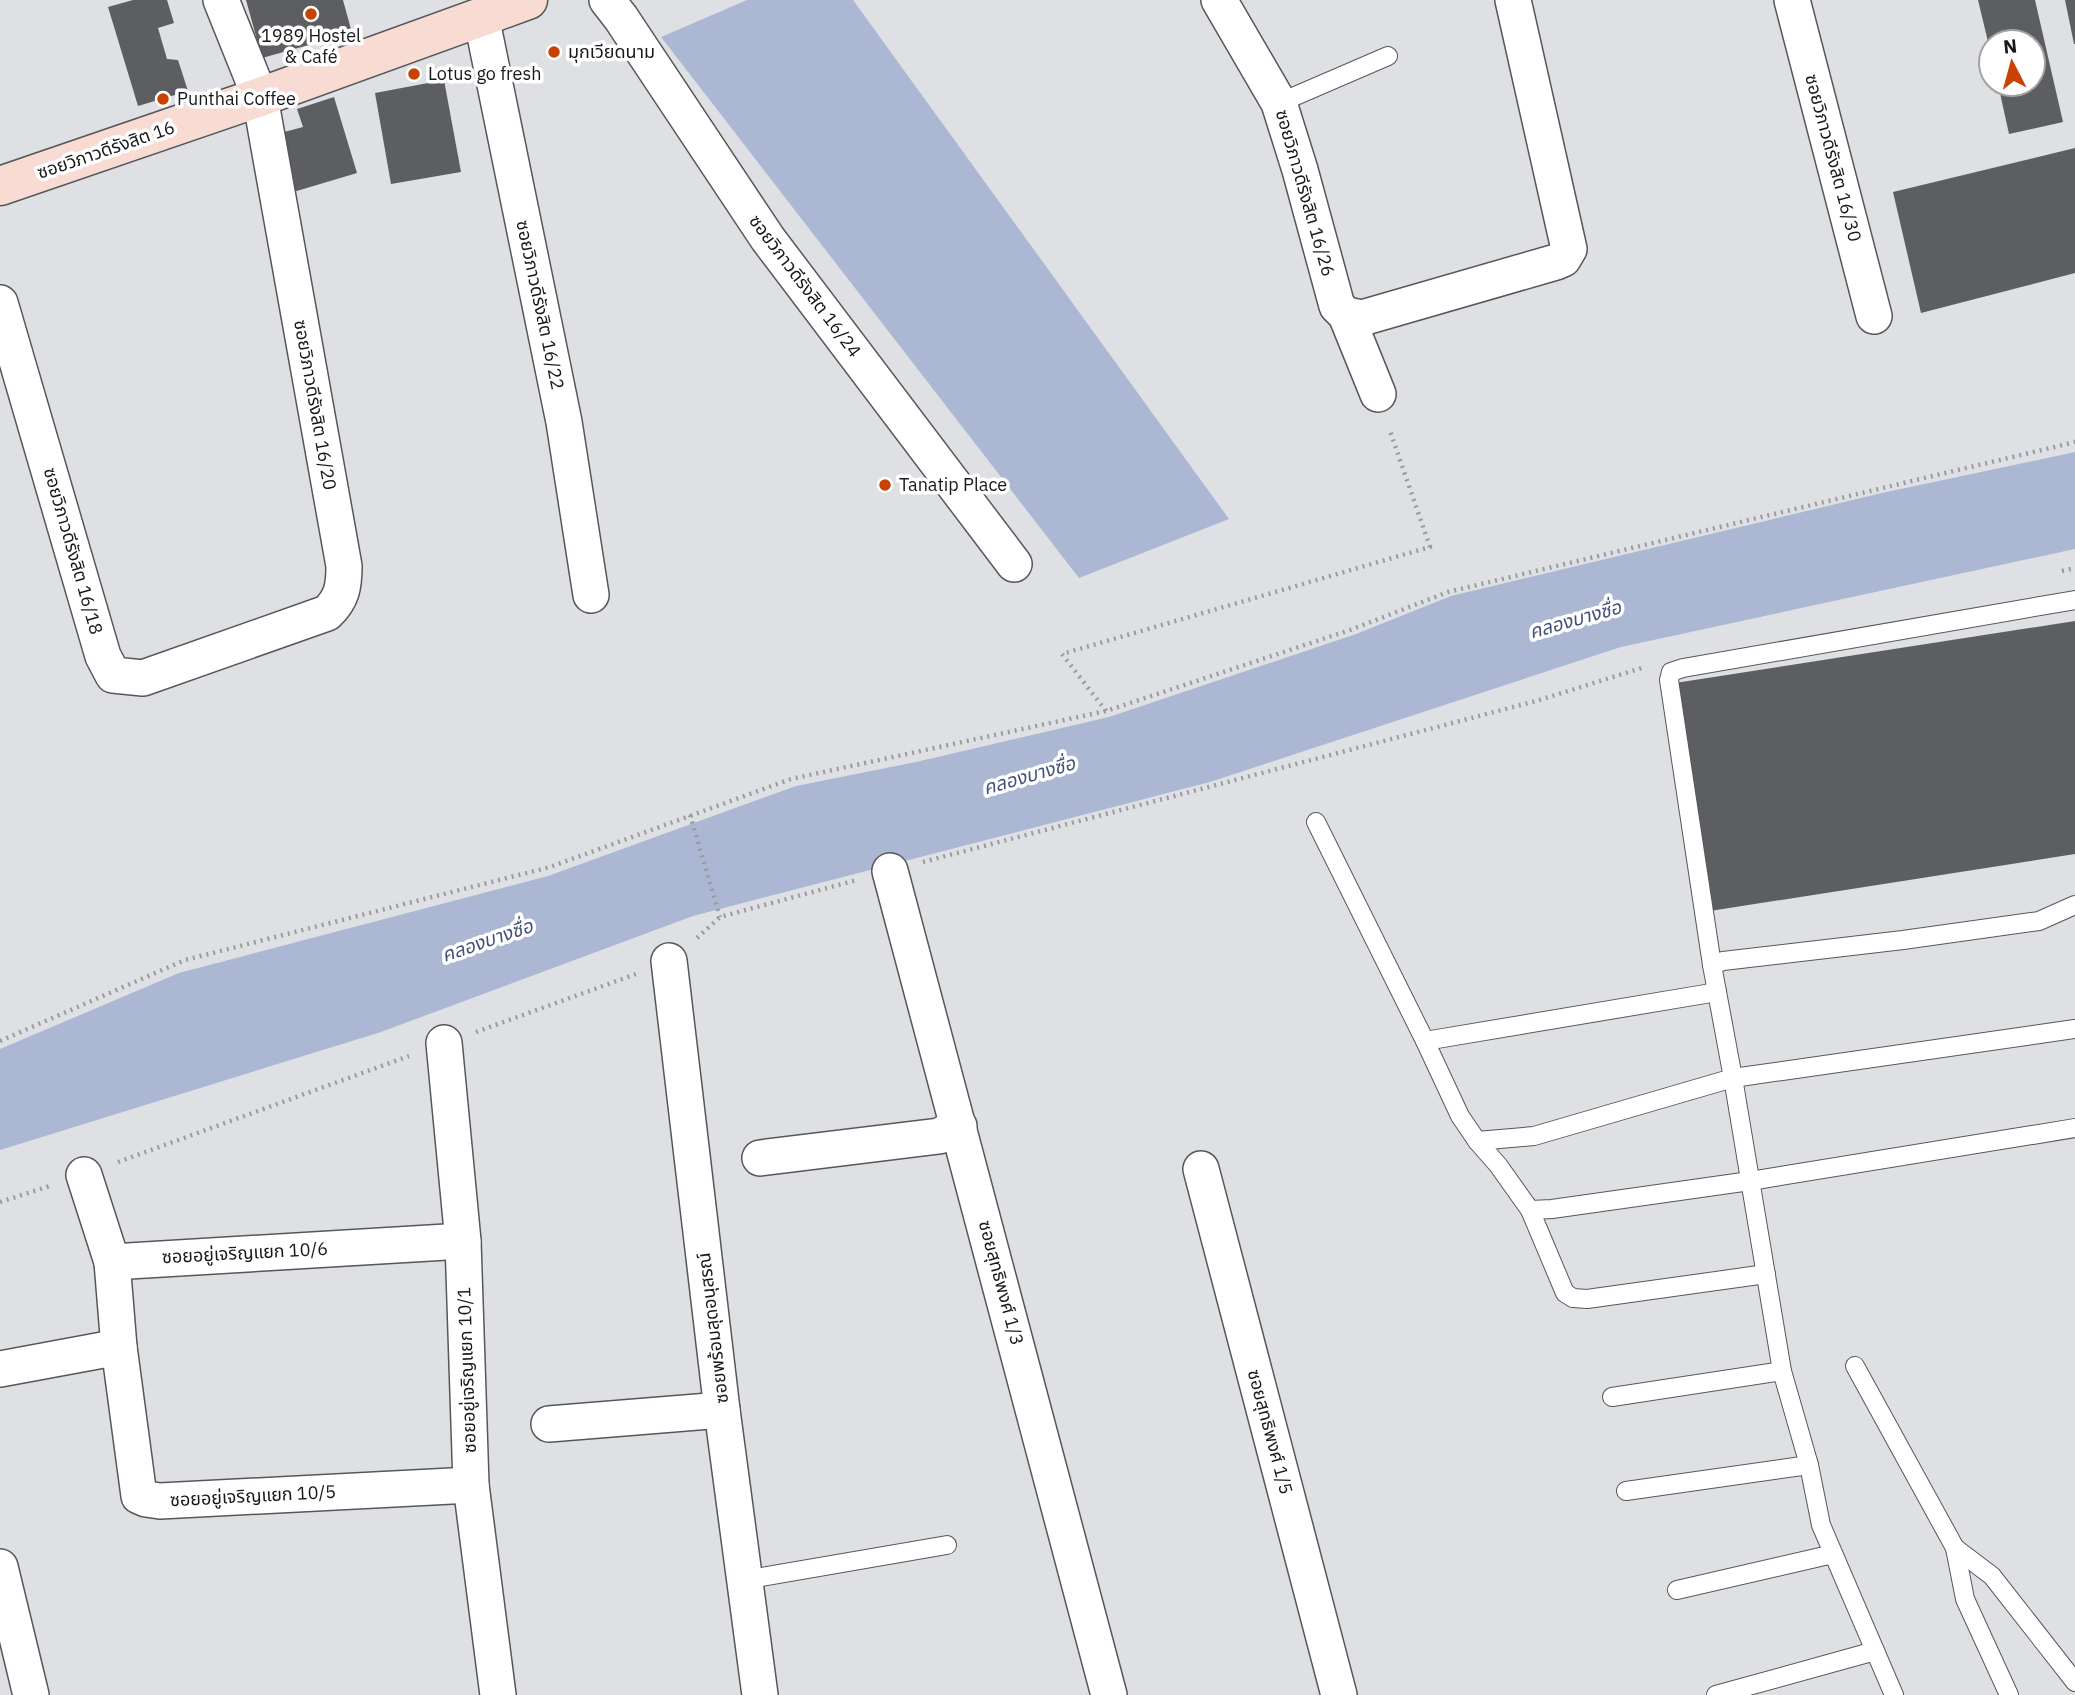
<svg xmlns="http://www.w3.org/2000/svg" width="2075" height="1695" font-family="'IBM Plex Sans','Noto Sans Thai',sans-serif">
<style>
.water{fill:#acb7d3}
.building{fill:#5d5e62}
.lines{fill:none;stroke-linecap:round;stroke-linejoin:round}
.lane-casing{stroke:#56575b;stroke-width:20}
.street-casing{stroke:#56575b;stroke-width:38}
.secondary-casing{stroke:#56575b;stroke-width:41}
.path{stroke:#999b9e;stroke-width:4.5;stroke-dasharray:2 5;stroke-linecap:butt}
.lane{stroke:#fff;stroke-width:18}
.street{stroke:#fff;stroke-width:35}
.secondary{stroke:#f8dcd4;stroke-width:38}
.poi-dot{fill:#c84204;stroke:#fff;stroke-width:2.5}
.labels{text-anchor:middle;stroke-width:7;stroke-linejoin:round;paint-order:stroke}
.poi-label{font-size:18px;fill:#171819;stroke:#fff;text-anchor:start}
.street-label{font-size:18px;fill:#171819;stroke:#fff}
.water-label{font-size:19px;font-style:italic;fill:#42517a;stroke:#fff}
</style>
<rect width="100%" height="100%" fill="#dee0e4"/>
<g class="water">
<path d="M747,0h106l376,519 -150,59 -418,-541z"/>
<path d="M2075,452v97l-454,98 -411,135 -517,134 -312,116 -381,118v-101l179,-76 369,-97 248,-90 120,-24 193,-45 247,-83 95,-38 431,-103z"/>
</g>
<g class="building">
<path d="M133,0h34l7,23 -16,5 9,31 11,1 10,31 -50,15 -30,-99z"/>
<path d="M246,0h97l9,33 -90,25z"/>
<path d="M1978,0h57l28,122 -54,12 -11,-50h35v-42h-42l-1,8z"/>
<path d="M2065,0h10v44h-1z"/>
<path d="M444,80l17,92 -70,12 -16,-91z"/>
<path d="M334,97l23,76 -67,20 -17,-58 30,-8 -6,-18z"/>
<path d="M2075,148v125l-154,40 -28,-121z"/>
<path d="M2075,621v233l-365,57 -35,-228z"/>
</g>
<g class="lines">
<g class="lane-casing">
<g id="lane">
<path d="M1279,103l109,-47"/>
<path d="M2075,600l-392,68 -12,4 -2,8 43,285 11,-4 180,-21 136,-19 36,-16"/>
<path d="M1316,822l109,219 35,75 17,25 57,-5 199,-58 342,-49"/>
<path d="M1712,965l21,113 49,293 27,94 12,60 73,170"/>
<path d="M1425,1041l292,-49"/>
<path d="M1477,1141l21,24 32,45 22,-1 198,-28 325,-53"/>
<path d="M1530,1210l35,83 8,5 14,1 179,-25"/>
<path d="M1855,1366l100,182 10,51 44,96"/>
<path d="M1612,1397l170,-26"/>
<path d="M1626,1491l183,-26"/>
<path d="M1955,1548l37,28 83,106"/>
<path d="M744,1580l203,-35"/>
<path d="M1677,1590l156,-36"/>
<path d="M1716,1695l159,-44"/>
</g>
</g>
<g class="street-casing">
<g id="street">
<path d="M607,0l14,18 147,221 246,325"/>
<path d="M1219,0l60,103 21,67 37,136 9,9 32,79"/>
<path d="M1792,0l82,316"/>
<path d="M481,16l83,406 27,173"/>
<path d="M0,303l103,353 10,19 30,3 184,-65c15,-14 17,-27 17,-47l-84,-469 -39,-97"/>
<path d="M1346,315l16,3 194,-56 7,-3 6,-10 -56,-249"/>
<path d="M890,871l219,824"/>
<path d="M669,961l53,449 38,285"/>
<path d="M444,1043l19,198 8,244 27,210"/>
<path d="M760,1158l179,-22 20,-10"/>
<path d="M1201,1169l138,526"/>
<path d="M84,1175l28,87"/>
<path d="M119,1347l-7,-85 351,-21"/>
<path d="M0,1369l119,-22 20,149 7,3 14,2 311,-16"/>
<path d="M549,1424l173,-14"/>
<path d="M0,1567l31,128"/>
</g>
</g>
<g class="secondary-casing">
<path id="secondary" d="M0,186l260,-89 268,-97"/>
</g>
<g class="path">
<path d="M2062,571l13,-3"/>
<path d="M1106,711l-44,-57 368,-107 -41,-119"/>
<path d="M690,815l30,102"/>
<path d="M923,862l613,-161 109,-34"/>
<path d="M697,938l23,-21 137,-37"/>
<path d="M476,1032l160,-58"/>
<path d="M0,1041l185,-81 365,-93 241,-88 315,-68 244,-81 98,-38 627,-150"/>
<path d="M118,1162l291,-106"/>
<path d="M0,1202l50,-16"/>
</g>
<use href="#lane" class="lane"/>
<use href="#street" class="street"/>
<use href="#secondary" class="secondary"/>
</g>
<g class="poi-dot">
<circle cx="311" cy="14" r="7"/>
<circle cx="554" cy="52" r="7"/>
<circle cx="414" cy="74" r="7"/>
<circle cx="163" cy="99" r="7"/>
<circle cx="885" cy="485" r="7"/>
</g>
<g class="labels">
<g class="poi-label">
<text x="311" y="42" text-anchor="middle">1989 Hostel<tspan x="311" dy="21">&amp; Café</tspan></text>
<text x="568" y="58">มุกเวียดนาม</text>
<text x="428" y="80">Lotus go fresh</text>
<text x="177" y="105">Punthai Coffee</text>
<text x="899" y="491">Tanatip Place</text>
</g>
<g class="street-label">
<text transform="translate(106 150) rotate(-19)" y="6">ซอยวิภาวดีรังสิต 16</text>
<text transform="translate(1833 158) rotate(75)" y="6">ซอยวิภาวดีรังสิต 16/30</text>
<text transform="translate(1305 193) rotate(74)" y="6">ซอยวิภาวดีรังสิต 16/26</text>
<text transform="translate(805 286) rotate(53)" y="6">ซอยวิภาวดีรังสิต 16/24</text>
<text transform="translate(540 305) rotate(78)" y="6">ซอยวิภาวดีรังสิต 16/22</text>
<text transform="translate(315 405) rotate(80)" y="6">ซอยวิภาวดีรังสิต 16/20</text>
<text transform="translate(73 551) rotate(74)" y="6">ซอยวิภาวดีรังสิต 16/18</text>
<text transform="translate(245 1253) rotate(-3)" y="6">ซอยอยู่เจริญแยก 10/6</text>
<text transform="translate(1001 1283) rotate(75)" y="6">ซอยสุทธิพงศ์ 1/3</text>
<text transform="translate(713 1328) rotate(-97)" y="6">ซอยพร้อมสุดอนุสรณ์</text>
<text transform="translate(467 1370) rotate(-92)" y="6">ซอยอยู่เจริญแยก 10/1</text>
<text transform="translate(1270 1432) rotate(75)" y="6">ซอยสุทธิพงศ์ 1/5</text>
<text transform="translate(253 1496) rotate(-3)" y="6">ซอยอยู่เจริญแยก 10/5</text>
</g>
<g class="water-label">
<text transform="translate(1575 619) rotate(-16)" y="7">คลองบางซื่อ</text>
<text transform="translate(1029 775) rotate(-16)" y="7">คลองบางซื่อ</text>
<text transform="translate(487 940) rotate(-19)" y="7">คลองบางซื่อ</text>
</g>
</g>
<g transform="translate(2012 63) rotate(354)"><circle r="33" fill="#ffffff" stroke="#a2a3a3" stroke-width="2"/>
<path d="M0-5L12 26L0 18L-12 26Z" fill="#c84204"/>
<text y="-10" font-size="19" font-weight="bold" text-anchor="middle" fill="#171819">N</text>
</g>
</svg>
